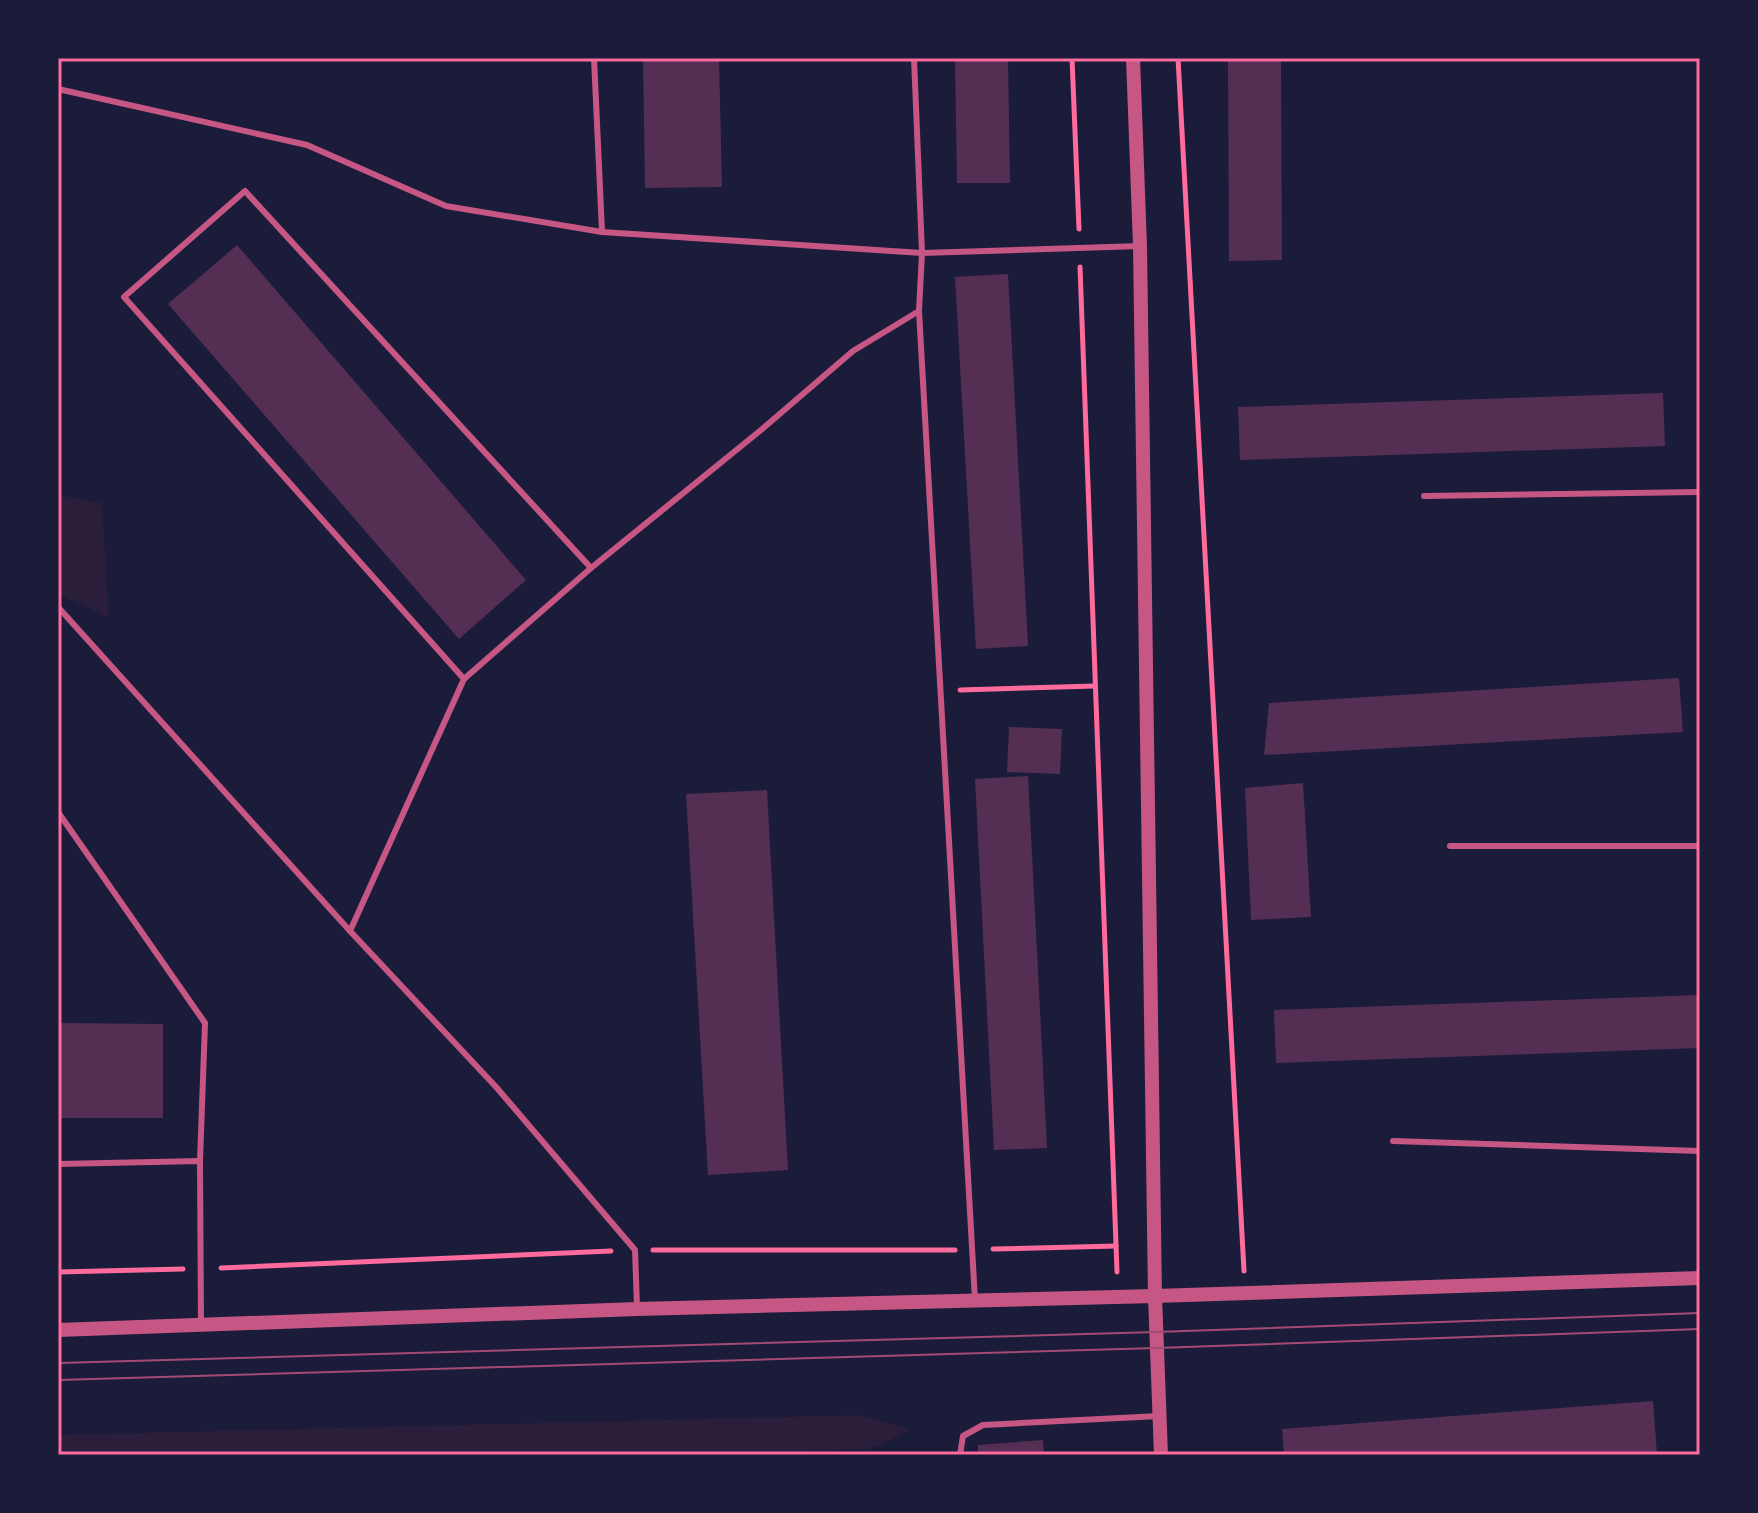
<svg xmlns="http://www.w3.org/2000/svg" width="1758" height="1513" font-family="'Sofia Sans Condensed',sans-serif">
<style>
.green{fill:#2a1e3b}
.building{fill:#542f53}
.lines{fill:none;stroke-linecap:round;stroke-linejoin:round}
.path{stroke:#ff6b9d;stroke-width:5}
.service{stroke:#c65784;stroke-width:6}
.tertiary{stroke:#c65784;stroke-width:14}
.tram{stroke:#a44b75;stroke-width:2}
.neatline{fill:none;stroke:#ff6b9d;stroke-width:3}
</style>
<rect width="100%" height="100%" fill="#1b1b3a"/>
<g class="green">
<path d="M58,495l44,8 7,115 -51,-24z"/>
<path d="M860,1415l52,15 -43,19 -188,6h-623v-20z"/>
</g>
<g class="building">
<path d="M643,58h76l3,129 -77,1z"/>
<path d="M955,58h53l2,125h-53z"/>
<path d="M1228,58h53l1,202 -53,1z"/>
<path d="M237,245l289,335 -67,59 -291,-335z"/>
<path d="M1008,274l20,372 -52,3 -21,-372z"/>
<path d="M1663,393l2,53 -425,14 -2,-53z"/>
<path d="M1679,678l4,54 -419,23 5,-52z"/>
<path d="M1009,727l53,2 -2,45 -53,-2z"/>
<path d="M1028,776l19,372 -53,2 -19,-371z"/>
<path d="M1303,783l8,134 -60,3 -6,-132z"/>
<path d="M767,790l21,380 -80,5 -22,-381z"/>
<path d="M1699,995l1,53 -424,15 -2,-53z"/>
<path d="M58,1023l105,1v94h-105z"/>
<path d="M1653,1401l4,53 -373,1 -2,-26z"/>
<path d="M1043,1440l1,15h-66v-10z"/>
</g>
<g class="lines">
<g class="path">
<path d="M1072,58l7,171"/>
<path d="M1178,58l66,1213"/>
<path d="M1080,267l37,1005"/>
<path d="M960,690l135,-4"/>
<path d="M993,1249l123,-3"/>
<path d="M653,1250h302"/>
<path d="M221,1268l390,-17"/>
<path d="M58,1272l125,-3"/>
</g>
<g class="service">
<path d="M594,58l8,174"/>
<path d="M914,58l8,195 -3,58 56,989"/>
<path d="M58,89l249,56 139,61 156,26 320,21 218,-7"/>
<path d="M1424,496l276,-4"/>
<path d="M58,607l292,324 147,157 138,162 2,57"/>
<path d="M464,679l127,-111"/>
<path d="M58,812l147,211 -5,138"/>
<path d="M1450,846h250"/>
<path d="M350,931l114,-252 -340,-382 121,-106 346,377 170,-138 92,-79 66,-40"/>
<path d="M1393,1141l307,10"/>
<path d="M58,1164l142,-3 1,164"/>
<path d="M960,1455l3,-19 20,-11 176,-9"/>
</g>
<g class="tertiary">
<path d="M1133,58l7,188 15,1050 6,159"/>
<path d="M58,1330l579,-21 518,-13 545,-18"/>
</g>
<g class="tram">
<path d="M58,1363l1098,-31 544,-19"/>
<path d="M58,1380l1099,-32 543,-19"/>
</g>
</g>
<rect width="1758" height="1513" fill="none" stroke="#1b1b3a" stroke-width="120"/>
<rect x="60" y="60" width="1638" height="1393" class="neatline"/>
</svg>
